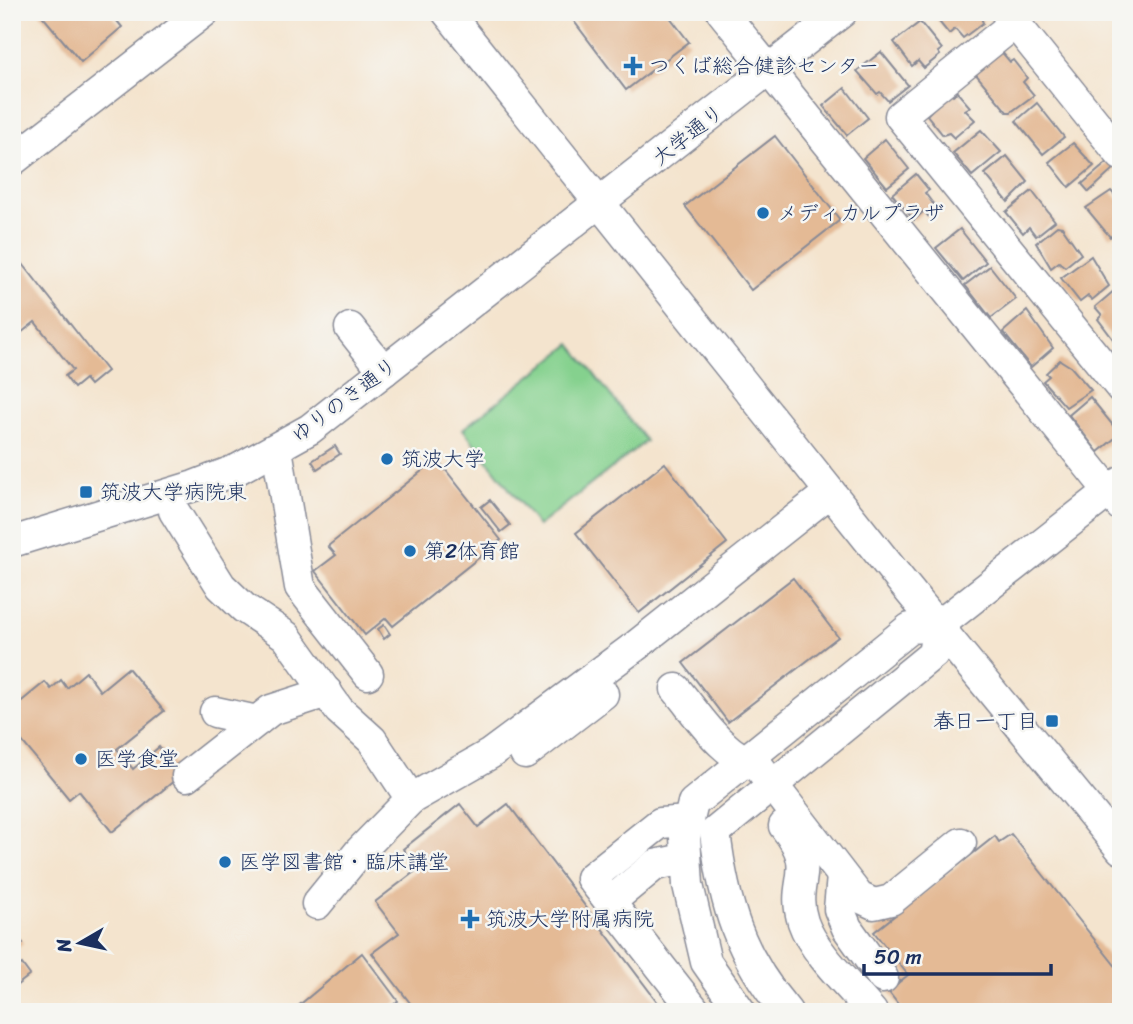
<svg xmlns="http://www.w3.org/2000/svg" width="1133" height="1024" font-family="Sriracha,'Klee One',sans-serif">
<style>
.green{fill:#85d18e;stroke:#508076;stroke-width:2}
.building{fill:#e4ba95}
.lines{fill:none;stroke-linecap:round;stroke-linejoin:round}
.minor-casing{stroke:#888a96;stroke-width:33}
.minor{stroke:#fff;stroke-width:30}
.poi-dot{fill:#1f6fb2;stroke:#f6f6f2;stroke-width:2.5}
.labels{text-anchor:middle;stroke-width:5;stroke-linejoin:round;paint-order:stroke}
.poi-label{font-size:21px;fill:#1b2f5e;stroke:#f6f6f2;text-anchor:start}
.street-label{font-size:21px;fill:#1b2f5e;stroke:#f6f6f2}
</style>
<rect width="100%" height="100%" fill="#f6f6f2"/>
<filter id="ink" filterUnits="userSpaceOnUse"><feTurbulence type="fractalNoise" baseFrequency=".0143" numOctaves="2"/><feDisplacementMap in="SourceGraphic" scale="14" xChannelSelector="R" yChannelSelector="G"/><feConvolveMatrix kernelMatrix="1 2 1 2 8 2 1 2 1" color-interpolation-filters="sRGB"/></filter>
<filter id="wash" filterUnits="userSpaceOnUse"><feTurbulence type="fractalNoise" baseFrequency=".00686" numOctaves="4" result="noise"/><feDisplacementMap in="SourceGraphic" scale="28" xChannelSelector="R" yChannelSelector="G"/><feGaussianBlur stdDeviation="1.57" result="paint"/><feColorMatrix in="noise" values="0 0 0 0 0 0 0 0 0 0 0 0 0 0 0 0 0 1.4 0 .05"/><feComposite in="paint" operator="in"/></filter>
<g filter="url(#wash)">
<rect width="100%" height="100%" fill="#f4e4ce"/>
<path class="green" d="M571,344l75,97 -108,85 -75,-97z"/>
<g id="blocks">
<g class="building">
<path d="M39,12h76l-3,3 10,12 -41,35z"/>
<path d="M567,12h99l23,30 -63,48z"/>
<path d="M931,12h48l4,11 -20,15 -8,-9 -6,5z"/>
<path d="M920,22l22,27 -4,3 2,3 -16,13 -6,-7 -6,5 -18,-24z"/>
<path d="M1000,50l10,12 3,-2 14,18 -4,4 11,13 -23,17h-4l-33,-40z"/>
<path d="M881,52l27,33 -20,16 -8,-9 -3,2 -20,-23z"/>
<path d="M845,88l23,30 -21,17 -24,-29z"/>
<path d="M950,92l3,3 4,-3 13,15 -5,3 10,10 -21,18 -5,-5 -6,2 -16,-20z"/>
<path d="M1037,103l27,34 -21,17 -27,-33z"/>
<path d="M981,130l20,22 -29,24 -19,-23z"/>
<path d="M775,136l65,84 -89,70 -66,-84z"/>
<path d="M885,139l24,30 -22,18 -24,-29z"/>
<path d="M1073,143l21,23 -25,21 -20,-25z"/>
<path d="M1007,156l21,26 -20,20 -23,-28z"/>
<path d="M1109,161l6,7 -26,24 -7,-8z"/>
<path d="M916,174l13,16 -4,3 12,16 -9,7 -4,-5 -10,9 -22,-26z"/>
<path d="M1032,191l23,30 -19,15 -7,-9 -6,6 -17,-21z"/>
<path d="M1111,191l9,10 1,28 -11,8 -24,-29z"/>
<path d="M1057,226l5,1 19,27 -16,13 -6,-5 -8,6 -15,-25z"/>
<path d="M960,229l26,33 -23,19 -27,-33z"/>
<path d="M12,250l95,121 -17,14 -5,-6 -11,9 -9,-12 8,-6 -38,-48 -23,18z"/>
<path d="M1091,256l18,30 -17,14 -4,-4 -8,6 -19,-24z"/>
<path d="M990,266l26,33 -25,19 -26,-33z"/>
<path d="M1115,290l6,7v35l-8,7 -15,-20 4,-4 -7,-8z"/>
<path d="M1027,311l26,37 -22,19 -28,-35z"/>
<path d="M1060,360l11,7 20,23 -25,17 -23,-26 6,-5 -3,-3z"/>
<path d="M1090,397l30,37 -22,18 -29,-37z"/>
<path d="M335,446l5,8 -23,15 -5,-8z"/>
<path d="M437,459l64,81 -108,86 -7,-8 -21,17 -50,-64 21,-16 -8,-9z"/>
<path d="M665,463l62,80 -88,70 -63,-80z"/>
<path d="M490,500l20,25 -9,7 -20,-25z"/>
<path d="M793,578l45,59 -110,85 -45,-59z"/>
<path d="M384,625l6,9 -6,5 -6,-10z"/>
<path d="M128,668l36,43 -47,38 16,20 26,-22 22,28 -69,57 -33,-41 -10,8 -57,-70v-20l33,-27 6,7 10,-9 6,8 19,-16 14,19z"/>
<path d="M460,804l18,23 30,-23 157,208h-248l-45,-59 27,-20 -24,-31 43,-33 -15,-20z"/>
<path d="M1011,834l110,139v39h-217l-16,-21 20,-16 -34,-43 121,-96 4,6z"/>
<path d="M12,930l11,13 -11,8z"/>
<path d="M362,953l36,48 -14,11h-93z"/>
<path d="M22,964l8,11 -18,14v-18z"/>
</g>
</g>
</g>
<g filter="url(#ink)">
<use href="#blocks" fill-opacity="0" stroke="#888a96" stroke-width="2"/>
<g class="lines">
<g class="minor-casing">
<g id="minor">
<path d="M447,12l455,570 219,267"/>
<path d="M722,12l399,494"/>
<path d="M1006,12l115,143"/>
<path d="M1015,23l-115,93 221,272"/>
<path d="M12,161l192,-149"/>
<path d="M350,328l34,43"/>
<path d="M277,449l23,138 68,87"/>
<path d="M174,511l47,75 23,22 42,28 53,74 33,30 39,59"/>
<path d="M12,542l182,-56 44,-17 72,-40 532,-417"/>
<path d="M676,689c25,30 45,65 83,78l100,130 15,7 17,-4 70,-57"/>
<path d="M215,712l42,9"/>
<path d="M525,754l78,-60"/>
<path d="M187,776l84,-66 56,-18"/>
<path d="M689,821l-29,2 -69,55 105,134"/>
<path d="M784,826c37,46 5,53 19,96 10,30 48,65 69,90"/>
<path d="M842,876l-3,33 8,19 36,50"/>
<path d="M610,902l45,-37 29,-6"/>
<path d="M317,904l43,-53 51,-52 79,-45 147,-109 193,-153"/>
<path d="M741,1012l-35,-50 -18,-77 -3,-48 8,-34 217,-175 28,-2 183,-144"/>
<path d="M787,1012c-48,-57 -63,-107 -72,-180l218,-178 5,-28"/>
</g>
</g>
<use href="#minor" class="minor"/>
</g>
</g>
<g class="poi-dot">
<path d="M629.5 55.5h7v7h7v7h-7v7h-7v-7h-7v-7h7z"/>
<circle cx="763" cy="213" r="7"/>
<circle cx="387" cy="459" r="7"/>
<rect x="79" y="485" width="14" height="14" rx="3.5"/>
<circle cx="410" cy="551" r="7"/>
<rect x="1045" y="714" width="14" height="14" rx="3.5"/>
<circle cx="81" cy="759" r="7"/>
<circle cx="225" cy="862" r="7"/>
<path d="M466.5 908.5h7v7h7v7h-7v7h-7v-7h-7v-7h7z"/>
</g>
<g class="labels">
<g class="poi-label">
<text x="649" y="73">つくば総合健診センター</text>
<text x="777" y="220">メディカルプラザ</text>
<text x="401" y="466">筑波大学</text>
<text x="100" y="499">筑波大学病院東</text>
<text x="424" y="558">第2体育館</text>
<text x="1038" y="728" text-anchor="end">春日一丁目</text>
<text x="95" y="766">医学食堂</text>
<text x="239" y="869">医学図書館・臨床講堂</text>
<text x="486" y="926">筑波大学附属病院</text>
</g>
<g class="street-label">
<text transform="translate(688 135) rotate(-38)" y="7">大学通り</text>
<text transform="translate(344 400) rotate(-37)" y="7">ゆりのき通り</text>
</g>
</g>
<rect width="1133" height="1024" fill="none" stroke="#f6f6f2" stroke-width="42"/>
<g transform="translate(80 943) rotate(261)" stroke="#f6f6f2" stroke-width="5" paint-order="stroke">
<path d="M0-5L12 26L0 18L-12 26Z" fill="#1b2f5e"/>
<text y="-10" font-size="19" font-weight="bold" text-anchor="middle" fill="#1b2f5e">N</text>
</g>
<path d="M864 964v10h187v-10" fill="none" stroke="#1b2f5e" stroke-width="3.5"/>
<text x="874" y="964" font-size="21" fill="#1b2f5e" stroke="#f6f6f2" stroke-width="5" paint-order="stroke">50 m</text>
</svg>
